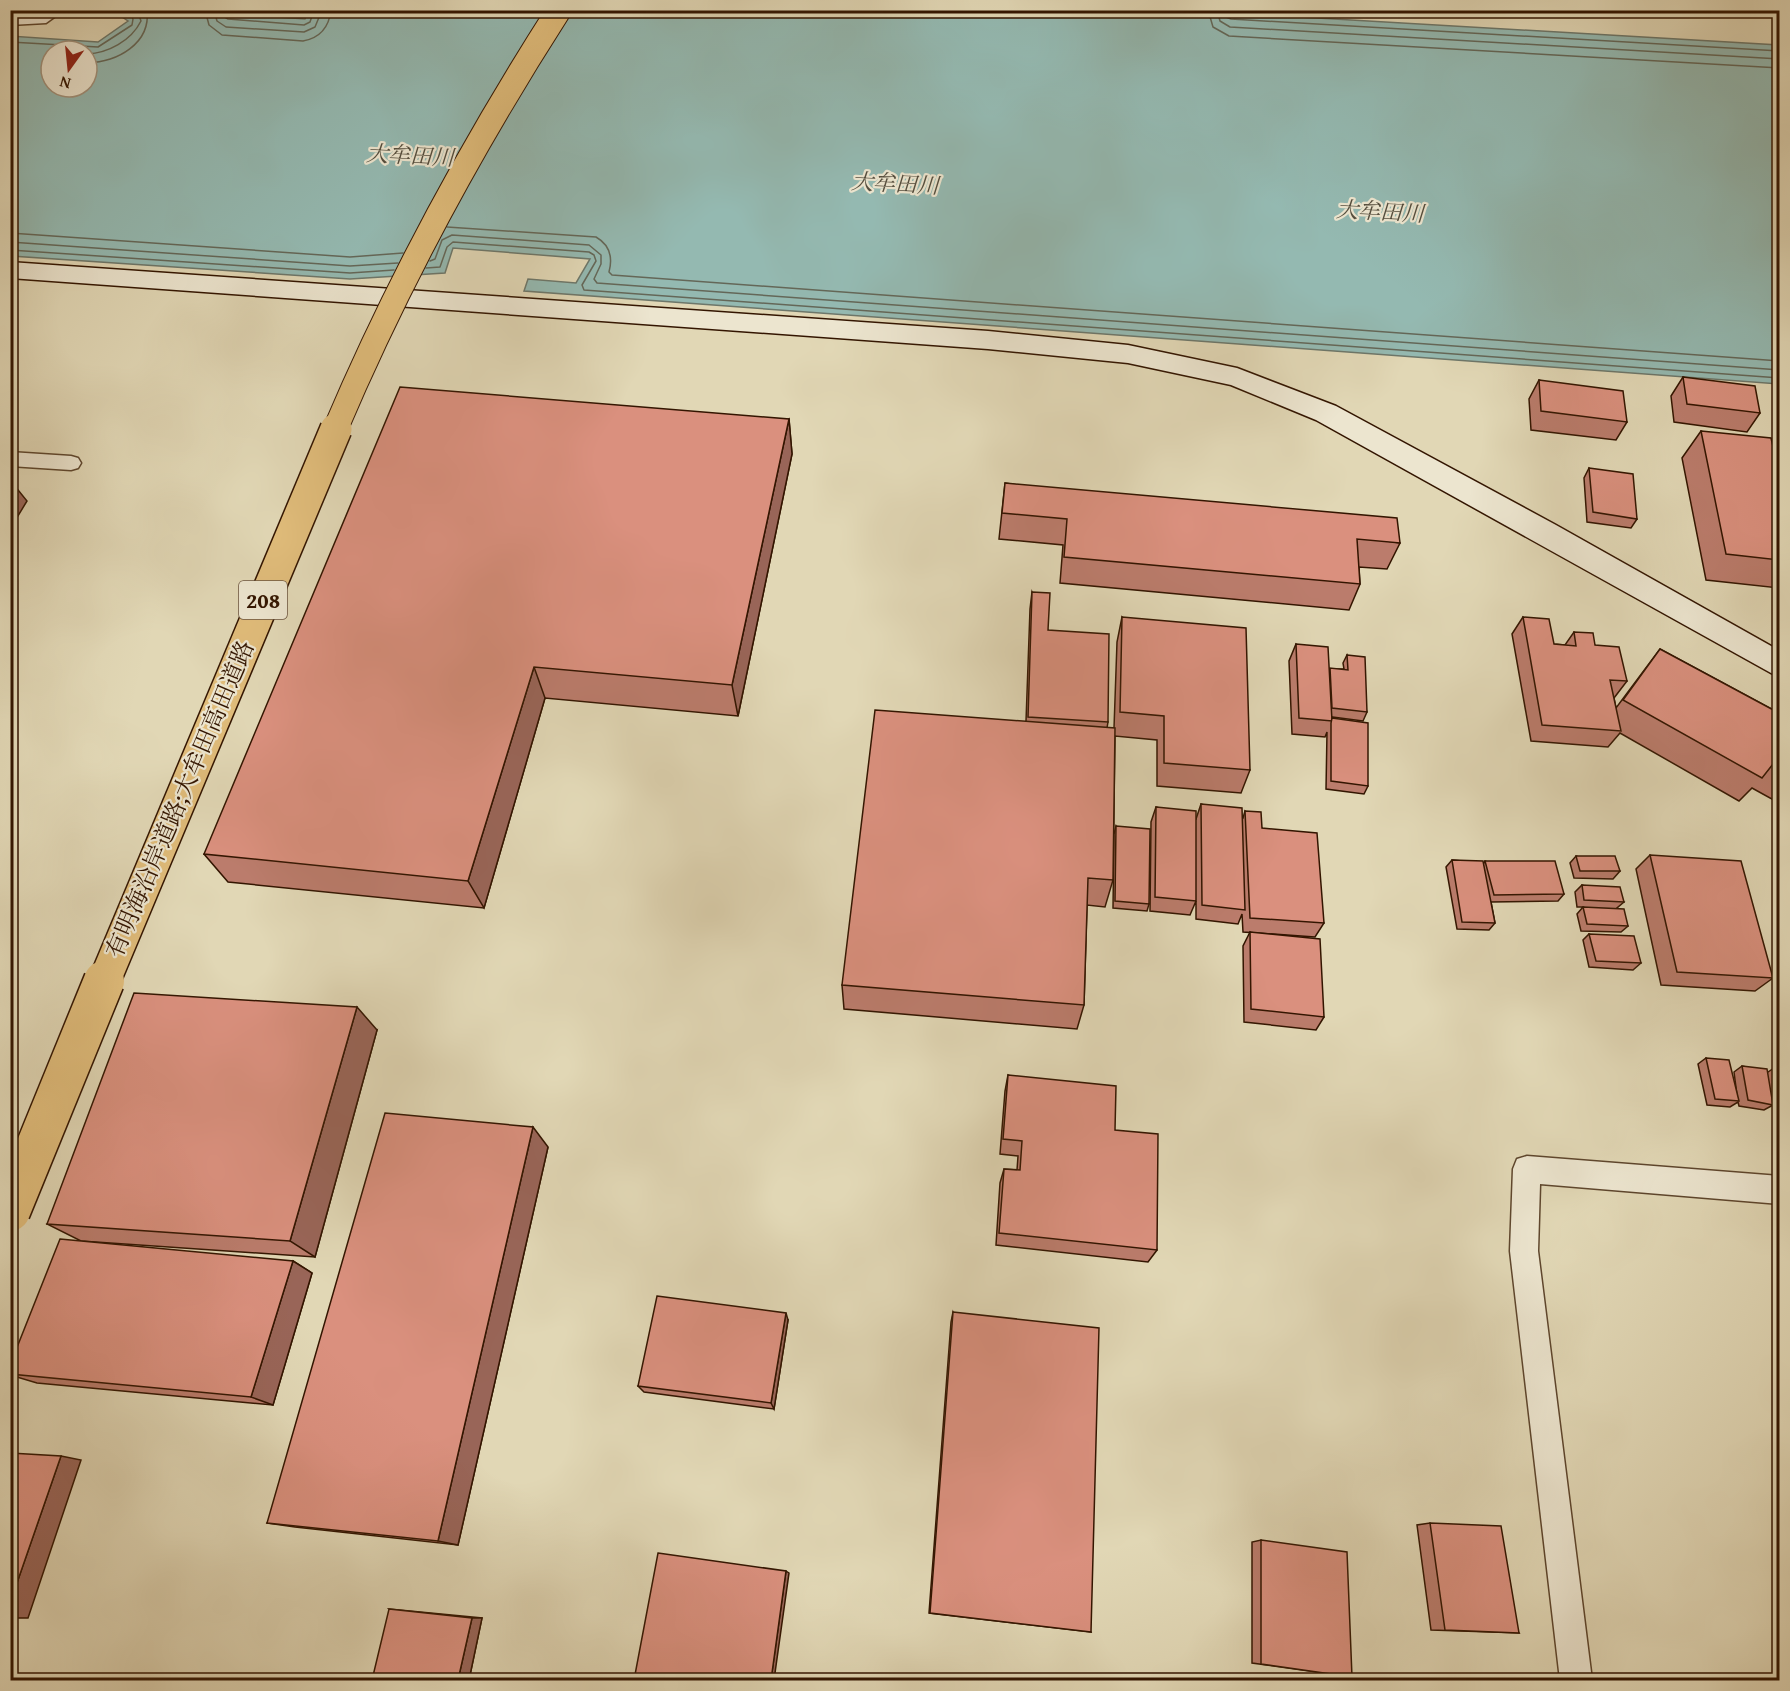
<svg xmlns="http://www.w3.org/2000/svg" width="1790" height="1691" font-family="'Gentium Book Plus','Noto Serif JP',serif">
<style>
.water{fill:#94b9b1;stroke:#6d776a;stroke-width:1.5;fill-rule:evenodd}
.lines{fill:none;stroke-linecap:round;stroke-linejoin:round}
.shore{stroke:#646758;stroke-width:1.5}
.lane-casing{stroke:#5e462d;stroke-width:3}
.street-casing{stroke:#5e462d;stroke-width:3}
.secondary-casing{stroke:#331500;stroke-width:3}
.lane{fill:#ece5cf;fill-rule:evenodd}
.street{fill:#ece5cf;fill-rule:evenodd}
.secondary{fill:#ece5cf;fill-rule:evenodd}
.highway-bridge-far2-casing{stroke:#331500;stroke-width:26;stroke-linecap:butt}
.highway-bridge-far1-casing{stroke:#331500;stroke-width:34;stroke-linecap:butt}
.highway-bridge-casing{stroke:#331500;stroke-width:43;stroke-linecap:butt}
.highway-bridge-far2{stroke:#e0bc7a;stroke-width:24}
.highway-bridge-far1{stroke:#e0bc7a;stroke-width:31}
.highway-bridge{stroke:#e0bc7a;stroke-width:40}
.wall{fill:#bb7c6c;stroke:#331500;stroke-width:1.5}
.shaded-wall{fill:#996558;stroke:#331500;stroke-width:1.5}
.building{fill:#da907e;stroke:#331500;stroke-width:1.5}
.labels{text-anchor:middle;stroke-width:4.5;stroke-linejoin:round;paint-order:stroke}
.far-water-label{font-size:22px;font-style:italic;fill:#554e3e;stroke:#ece5cf}
.shield{fill:#ece5cf;stroke:#6a533e;stroke-width:1.5}
.shield-label{font-size:22px;font-weight:bold;fill:#331500}
.street-label{font-size:24px;fill:#331500;stroke:#ece5cf}
</style>
<rect width="100%" height="100%" fill="#e1d7b5"/>
<filter id="stains"><feTurbulence type="fractalNoise" baseFrequency=".00333" numOctaves="4"/><feColorMatrix values="0 0 0 0 .2 0 0 0 0 .09 0 0 0 0 .02 0 0 0 .5 -.17"/></filter>
<radialGradient id="worn" r=".72"><stop offset=".6" stop-color="#630" stop-opacity="0"/><stop offset="1" stop-color="#630" stop-opacity=".3"/></radialGradient>
<path class="water" d="M126,10h101l-1,3 79,6 4,-9h871l599,35v339l-1255,-93 4,-12 48,4 14,-24 -137,-11 -8,25 -95,6 -339,-23 -1,-220 88,6 30,-21 -9,-6zM51,51h36v36h-36z"/>
<g class="lines">
<g class="shore">
<path d="M205,10l4,15 13,10 81,6c17,-3 26,-14 28,-31"/>
<path d="M214,10l3,11 9,6 78,5 11,-5 7,-17"/>
<path d="M222,10l1,6 5,3 76,6 6,-3 4,-12"/>
<path d="M1208,10l5,17 16,9 551,32"/>
<path d="M1217,10l3,11 10,6 550,32"/>
<path d="M1224,10l2,7 5,2 549,32"/>
<path d="M10,42l88,5 34,-22 1,-6 -5,-9"/>
<path d="M87,54c21,-1 44,-13 54,-33l-4,-11"/>
<path d="M87,63c30,-1 64,-19 60,-53"/>
<path d="M447,227l149,10c14,8 17,20 13,35l3,3 1168,86"/>
<path d="M10,233l340,24 53,-4"/>
<path d="M10,242l340,24 48,-3"/>
<path d="M10,250l340,23 44,-3"/>
<path d="M430,261l5,-2 7,-19 10,-5 137,10 12,10v9l-7,15 3,4 1183,87"/>
<path d="M426,268l14,-1 7,-20 6,-5 136,10 5,3 2,6 -14,24 2,5 1196,88"/>
</g>
<g class="lane-casing">
<g id="lane">
<path d="M10,452l61,4 7,2 3,5 -3,5 -7,2 -61,-4z"/>
<path d="M1527,1156l253,20v28l-240,-20 -2,67 54,429h-32l-50,-429 3,-82 4,-10z"/>
</g>
</g>
<g class="street-casing">
<path id="street" d="M36,10h28l-18,13 -36,2v-12z"/>
</g>
<g class="secondary-casing">
<path id="secondary" d="M10,262l978,69 140,14 109,23 99,38 220,119 224,126v27l-464,-258 -85,-35 -103,-22 -140,-14 -978,-71z"/>
</g>
<use href="#lane" class="lane"/>
<use href="#street" class="street"/>
<use href="#secondary" class="secondary"/>
<g class="highway-bridge-far2-casing">
<path id="highway-bridge-far2" d="M335,430c62,-146 138,-286 224,-420"/>
</g>
<g class="highway-bridge-far1-casing">
<path id="highway-bridge-far1" d="M104,982l232,-553"/>
</g>
<g class="highway-bridge-casing">
<path id="highway-bridge" d="M10,1211l94,-230"/>
</g>
<use href="#highway-bridge-far2" class="highway-bridge-far2"/>
<use href="#highway-bridge-far1" class="highway-bridge-far1"/>
<use href="#highway-bridge" class="highway-bridge"/>
</g>
<g class="wall">
<path d="M1683,377l77,36 -13,19 -73,-10 -3,-26z"/>
<path d="M1539,380l88,42 -11,18 -85,-10 -2,-31z"/>
<path d="M789,419l3,35 -54,262 -193,-18 -61,210 -256,-26 -24,-28z"/>
<path d="M1701,431l78,41v116l-73,-8 -24,-122z"/>
<path d="M1589,468l48,51 -6,9 -44,-6 -3,-44z"/>
<path d="M1005,483l395,60 -13,26 -28,-2 1,17 -11,26 -289,-27 3,-38 -64,-6z"/>
<path d="M1032,592l16,38 60,92 -1,6h7l3,-86 5,-25 128,153 -9,23 -84,-7v-46l-42,-4 -2,144 -8,27 -18,-2 -3,100 -7,24 -233,-20 -2,-24 184,-264 4,-112z"/>
<path d="M1523,617l31,27 11,1 9,-13 21,13 32,36 -13,17 2,10 44,-59 119,64v90l-27,-15 -13,13 -119,-68 -12,14 -77,-6 -19,-107z"/>
<path d="M1296,644l33,25h15l-1,-6 4,-8 20,57 -4,9 -31,-4 36,69 -4,8 -38,-5 1,-57 -2,5 -33,-3 -3,-73z"/>
<path d="M1201,804l42,14 2,-7 17,17 62,95 -9,14 -72,-5 -1,-18 -4,10 -42,-5v-18l-6,14 -40,-4 1,-89 5,-15 40,12z"/>
<path d="M1116,826l33,78 -2,7 -34,-3 1,-74z"/>
<path d="M1650,855l123,123 -18,13 -94,-6 -25,-116z"/>
<path d="M1576,856l44,15 -7,8 -39,-1 -4,-15z"/>
<path d="M1452,860l32,3 1,-2 79,33 -6,7 -67,1 4,21 -6,7 -32,-1 -11,-62z"/>
<path d="M1582,885l42,17 -7,6 11,18 -7,6 -40,-1 -4,-17 6,-7h-6l-2,-15z"/>
<path d="M1250,932l74,85 -8,13 -72,-8 -1,-76z"/>
<path d="M1589,934l52,29 -8,7 -44,-3 -6,-27z"/>
<path d="M377,1030l-62,227 -234,-16 -34,-17z"/>
<path d="M1706,1058l31,37 -3,-23 8,-6 26,6 9,-6h2v47l-5,-1 -1,-7 -9,5 -25,-4 -1,-4 -8,5 -23,-2 -9,-41z"/>
<path d="M1008,1075l107,55 42,120 -9,12 -152,-17 4,-62 4,-14 13,1 1,-14 -18,-2 5,-63z"/>
<path d="M548,1147l-90,398 -163,-18 -28,-4z"/>
<path d="M293,1261l19,12 -39,132 -236,-22 -27,-8v-10z"/>
<path d="M953,1312l138,320 -162,-19 22,-291z"/>
<path d="M788,1320l-14,89 -130,-17 -6,-6z"/>
<path d="M1430,1523l89,110 -88,-3 -14,-105z"/>
<path d="M1261,1540l91,137 -100,-14v-121z"/>
<path d="M389,1609l93,9 -13,62z"/>
</g>
<g class="shaded-wall">
<path d="M789,419l3,35 -54,262 -6,-31z"/>
<path d="M10,480l17,21 -17,28z"/>
<path d="M534,667l11,31 -61,210 -16,-27z"/>
<path d="M357,1007l20,23 -62,227 -25,-16z"/>
<path d="M533,1127l15,20 -90,398 -20,-4z"/>
<path d="M293,1261l19,12 -39,132 -22,-8z"/>
<path d="M786,1313l2,7 -14,89 -3,-6z"/>
<path d="M61,1456l20,4 -53,158h-18v-15z"/>
<path d="M786,1571l3,2 -15,107h-3z"/>
<path d="M472,1618h10l-13,62h-11z"/>
</g>
<g class="building">
<path d="M1683,377l72,9 5,27 -73,-9z"/>
<path d="M1539,380l84,11 4,31 -86,-11z"/>
<path d="M400,387l389,32 -57,266 -198,-18 -66,214 -264,-27z"/>
<path d="M1701,431l70,7 8,34v88l-53,-6z"/>
<path d="M1589,468l44,6 4,45 -44,-7z"/>
<path d="M1005,483l392,35 3,25 -43,-4 3,45 -296,-27 3,-38 -65,-6z"/>
<path d="M1032,592l18,1 -2,37 61,4 -1,88 -80,-5z"/>
<path d="M1122,617l124,11 4,142 -86,-7v-47l-44,-4z"/>
<path d="M1523,617l26,2 5,25 22,2 -2,-14 19,1 2,12 24,2 8,34 -17,-1 11,51 -79,-6z"/>
<path d="M1296,644l32,3 4,74 -33,-3z"/>
<path d="M1660,649l119,64v54l-6,-3 -11,14 -139,-78z"/>
<path d="M1347,655l18,2 2,55 -35,-4 -2,-40 18,2z"/>
<path d="M875,710l240,18 -2,152 -25,-2 -4,127 -242,-20z"/>
<path d="M1332,718l36,5v63l-37,-5v-58z"/>
<path d="M1201,804l41,4 3,102 -43,-5z"/>
<path d="M1156,807l40,4v90l-41,-4z"/>
<path d="M1245,811l16,1 1,16 55,5 7,90 -74,-5z"/>
<path d="M1116,826l34,3 -1,75 -34,-3z"/>
<path d="M1650,855l91,6 32,117 -96,-6z"/>
<path d="M1576,856h39l5,15h-40z"/>
<path d="M1452,860l31,1 12,62 -33,-1z"/>
<path d="M1485,861h70l9,33 -70,1z"/>
<path d="M1582,885l38,2 4,15 -40,-2z"/>
<path d="M1583,907l41,2 4,17 -41,-2z"/>
<path d="M1250,932l70,7 4,78 -73,-8z"/>
<path d="M1589,934l45,2 7,27 -45,-2z"/>
<path d="M134,993l223,14 -67,234 -243,-17z"/>
<path d="M1706,1058l23,2 10,41 -24,-2z"/>
<path d="M1742,1066l25,3 6,36 -25,-5z"/>
<path d="M1777,1066h2v15z"/>
<path d="M1008,1075l108,11 -1,44 43,4 -1,116 -158,-17 5,-64 16,1 2,-29 -19,-2z"/>
<path d="M385,1113l148,14 -95,414 -171,-18z"/>
<path d="M60,1239l233,22 -42,136 -241,-23v-9z"/>
<path d="M657,1296l129,17 -15,90 -133,-17z"/>
<path d="M953,1312l146,16 -8,304 -161,-19z"/>
<path d="M10,1453l51,3 -51,147z"/>
<path d="M1430,1523l71,3 18,107 -74,-3z"/>
<path d="M1261,1540l86,12 5,125 -91,-13z"/>
<path d="M658,1553l128,18 -15,109h-137z"/>
<path d="M389,1609l83,9 -14,62h-86z"/>
</g>
<g class="labels">
<g class="far-water-label">
<text transform="translate(410 155) rotate(3)" y="8">大牟田川</text>
<text transform="translate(895 183) rotate(3)" y="8">大牟田川</text>
<text transform="translate(1380 211) rotate(3)" y="8">大牟田川</text>
</g>
<rect class="shield" x="239" y="581" width="48" height="38" rx="4.5"/>
<g class="shield-label">
<text x="263" y="608">208</text>
</g>
<g class="street-label">
<text transform="translate(180 799) rotate(-67)" y="8">有明海沿岸道路;大牟田高田道路</text>
</g>
</g>
<rect width="1790" height="1691" fill="none" stroke="#e1d7b5" stroke-width="36"/>
<rect x="12" y="12" width="1766" height="1667" fill="none" stroke="#331500" stroke-width="3"/>
<rect x="18" y="18" width="1754" height="1655" fill="none" stroke="#331500" stroke-width="1.5"/>
<g transform="translate(69 69) rotate(195)"><circle r="28" fill="#ece5cf" stroke="#a2927c" stroke-width="1.5"/>
<path d="M0-4.5L10 22L0 15L-10 22Z" fill="#8f2418"/>
<text y="-9" font-size="16" font-weight="bold" text-anchor="middle" fill="#331500">N</text>
</g>
<rect width="100%" height="100%" filter="url(#stains)"/>
<rect width="100%" height="100%" fill="url(#worn)"/>
</svg>
